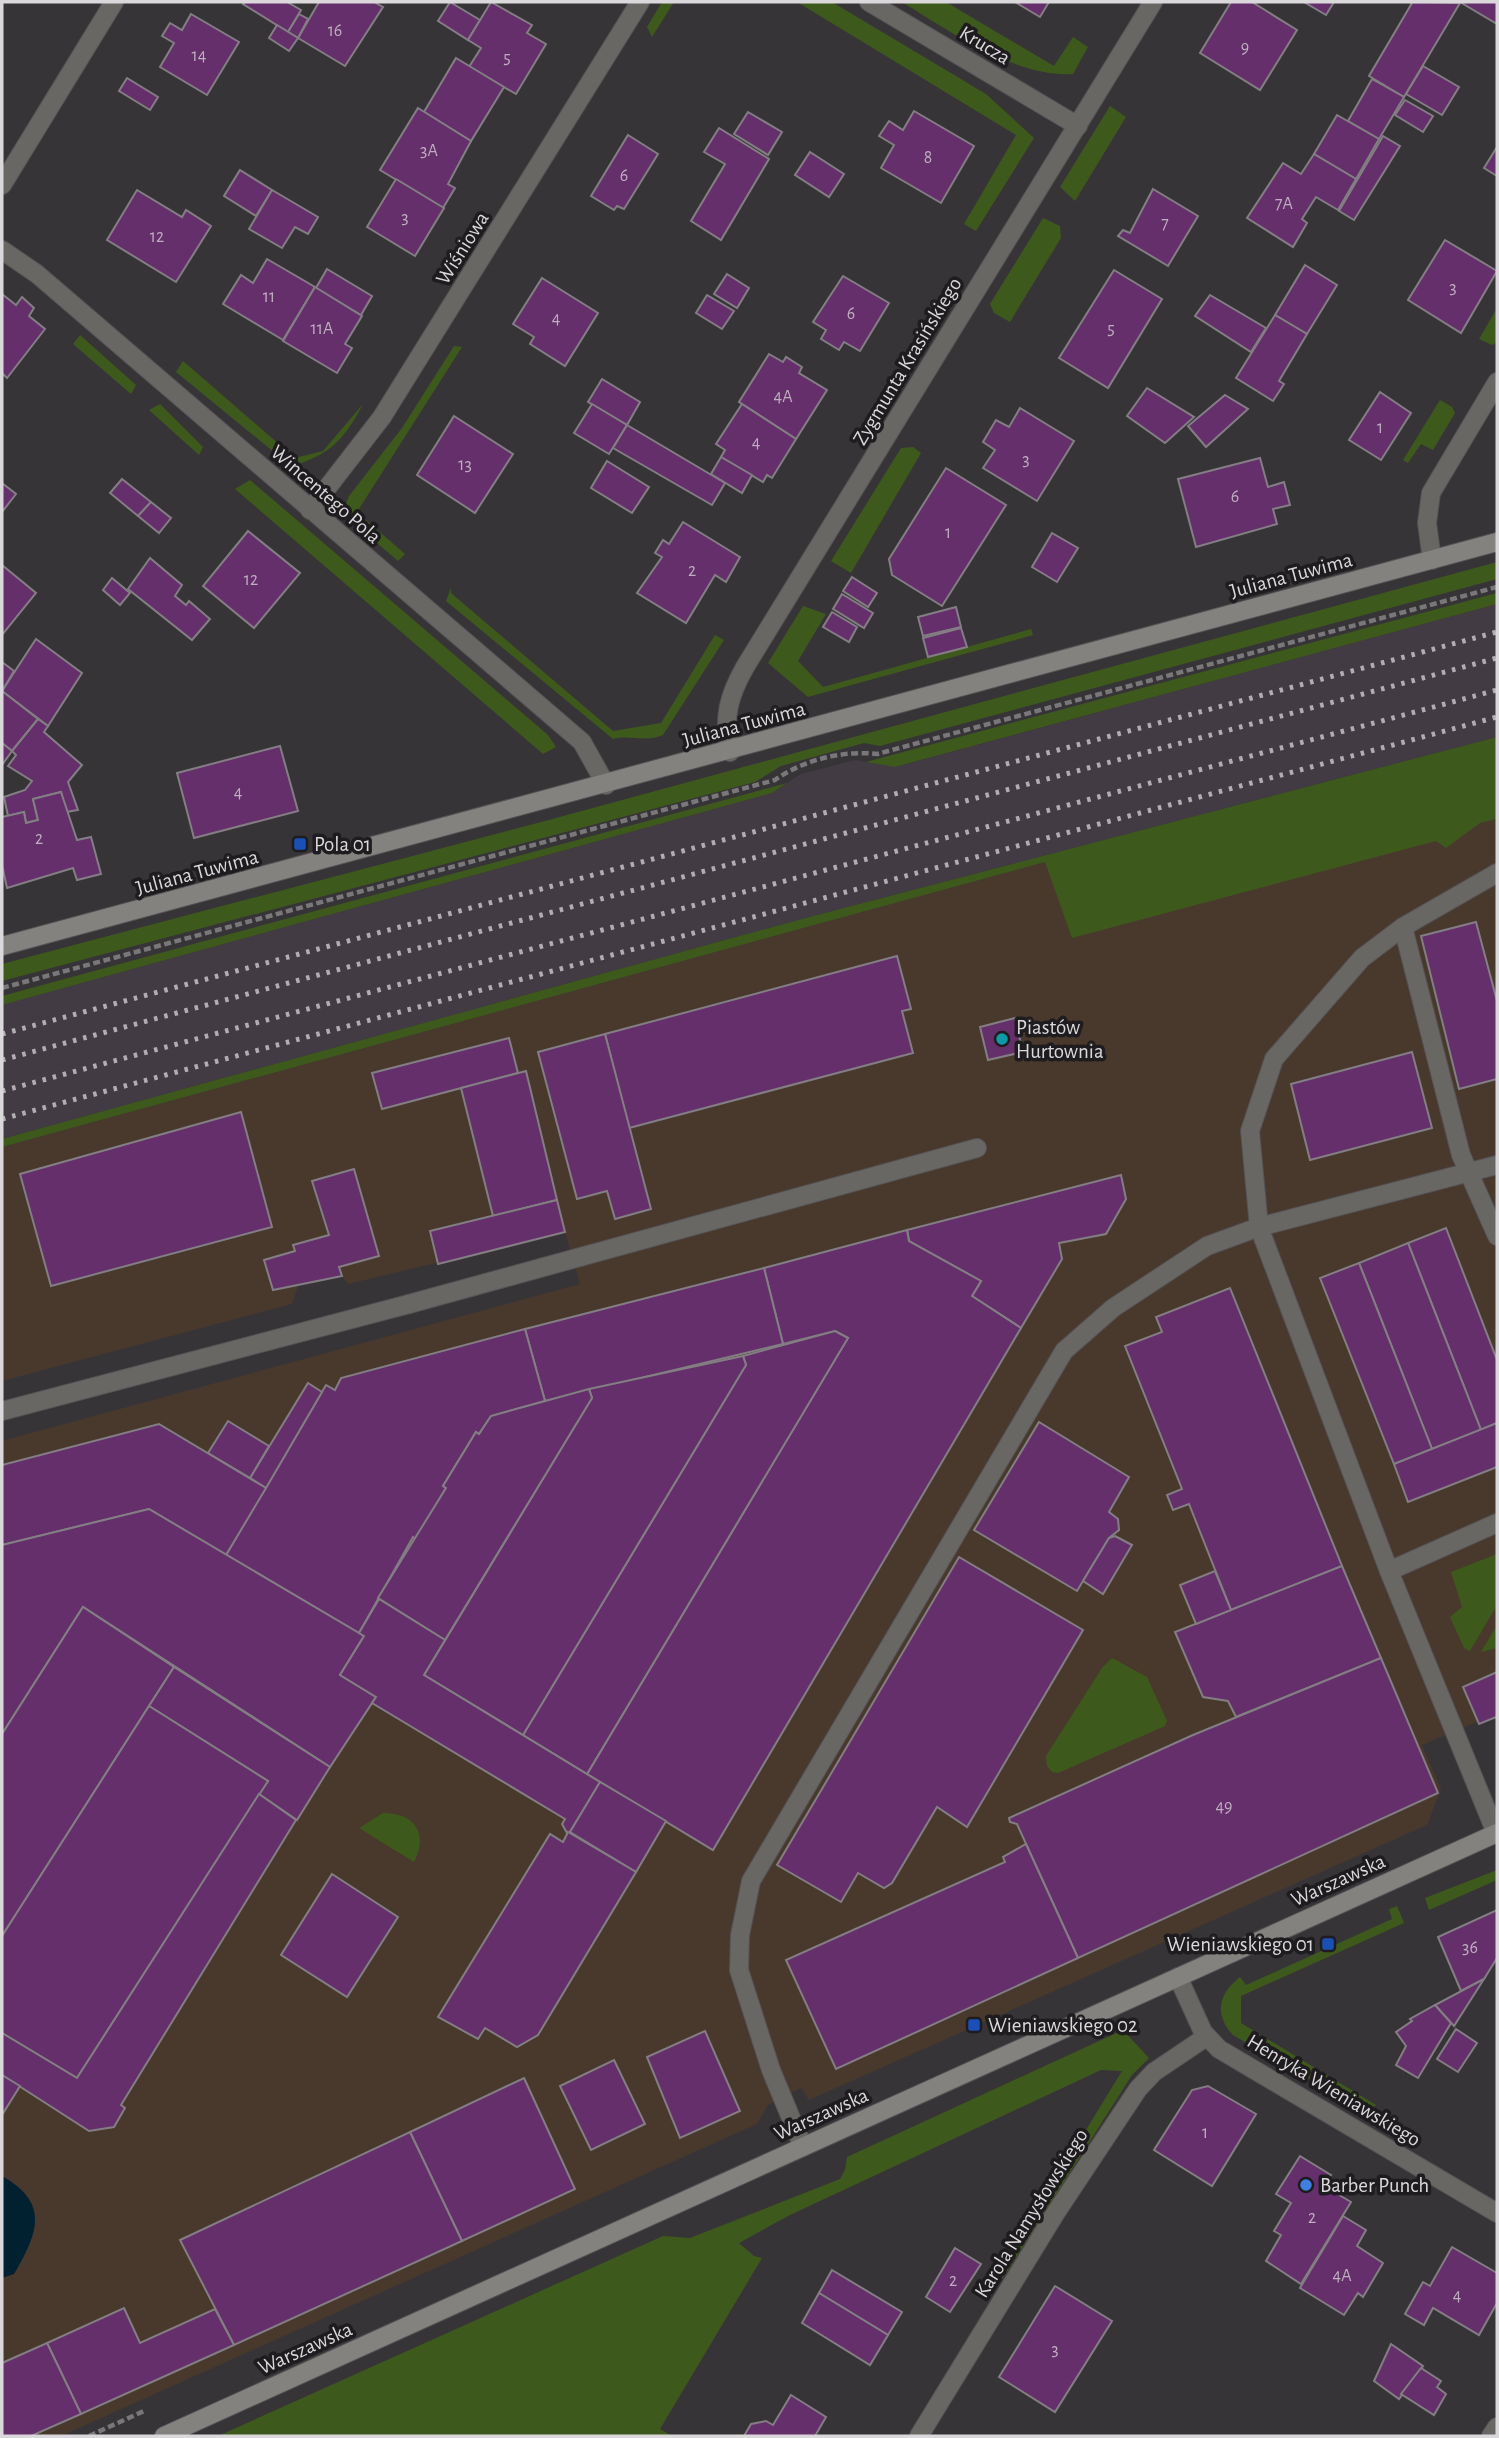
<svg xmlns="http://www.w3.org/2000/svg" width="1499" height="2438" font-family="'Alegreya Sans',sans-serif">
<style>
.built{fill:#433b44}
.industrial{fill:#49392d}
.green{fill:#3e591c}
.water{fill:#012130}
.building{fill:#652f6b;stroke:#837e83;stroke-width:2}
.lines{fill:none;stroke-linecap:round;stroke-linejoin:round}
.lane-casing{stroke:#555255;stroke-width:20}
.street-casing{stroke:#555255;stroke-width:20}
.secondary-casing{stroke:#555255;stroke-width:20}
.path{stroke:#7a777a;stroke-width:4.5;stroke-dasharray:7 3.5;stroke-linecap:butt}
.lane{stroke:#686764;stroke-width:18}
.street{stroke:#686764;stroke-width:18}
.secondary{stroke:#84827e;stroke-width:18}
.rail{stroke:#b1aeb1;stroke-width:5;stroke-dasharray:3.5 7;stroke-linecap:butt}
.transit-dot{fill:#1a4fb4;stroke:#1e1c1e;stroke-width:2.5}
.culture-dot{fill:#0f9aa8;stroke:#1e1c1e;stroke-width:2.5}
.shop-dot{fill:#3f7fe0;stroke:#1e1c1e;stroke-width:2.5}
.labels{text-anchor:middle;stroke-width:7;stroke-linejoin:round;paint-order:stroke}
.number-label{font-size:18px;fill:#beaebf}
.street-label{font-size:21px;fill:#dbd8db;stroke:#1e1c1e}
.poi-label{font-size:21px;fill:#dbd8db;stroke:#1e1c1e;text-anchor:start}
</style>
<rect width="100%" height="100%" fill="#373438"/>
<path class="built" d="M1497,604v133l-699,183 -796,219v-134l770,-212 29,-19 54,-14 41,7z"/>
<path class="industrial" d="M1497,819v901l-1,-3 -19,5 -55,23 19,44 -14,36 -618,275 -8,-12 -33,17 -11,19 -696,312h-59v-995l578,-157 -15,-52 -217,52 -6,-8 -43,8 -7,20 -290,77v-234l1043,-285 435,-39z"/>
<g class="green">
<path d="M662,2h12l-22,35 -5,-10z"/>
<path d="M797,2h35l154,92 48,44 -58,93 -12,-7 52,-89z"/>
<path d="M902,2h44l108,64 19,-29 15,10 -15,27c-56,4 -124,-43 -171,-72z"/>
<path d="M1110,106l16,11 -51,84 -15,-14z"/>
<path d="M1043,218l17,8 1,12 -51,84 -16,-9 -4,-9z"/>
<path d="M1497,308v35l-5,2 -13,-6z"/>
<path d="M80,335l56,50 -5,9 -58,-50z"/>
<path d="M454,346l8,1 -105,165 48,42 -7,7 -49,-42 -5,-11 5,-12 53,-68z"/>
<path d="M183,361l112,97 28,-7 40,-47c-18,35 -34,52 -72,62l-115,-94z"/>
<path d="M1440,400l12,7 3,6 -22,37 -12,-6 -13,19 -5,-3z"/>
<path d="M160,404l43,43 -4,8 -50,-45z"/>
<path d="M913,447l8,6 -70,120 -20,-12 70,-113z"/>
<path d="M250,480l298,255 8,12 -13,7 -308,-265z"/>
<path d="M1497,562v17l-617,167 -16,-3 -83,23 -26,16 -753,199v-17l543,-143z"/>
<path d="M451,588v5l162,138 48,-8 54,-88 9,5 -61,95c-19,8 -32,-1 -50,4l-167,-138z"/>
<path d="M1497,593v11l-602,163 -29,-5z"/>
<path d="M803,606l23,8 -28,47 25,26 208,-58 2,6 -225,62 -40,-34z"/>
<path d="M1497,737v82l-17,4 -34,25 -10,-7 -364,97 -27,-76 -1043,285v-8l796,-219z"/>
<path d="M787,783l-15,10 -770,212v-9z"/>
<path d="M1497,1554v51l-27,46 -6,-3 -14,-31 12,-10 -11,-35z"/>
<path d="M1497,1625v23l-16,4z"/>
<path d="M1112,1658l35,19 20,44 -2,5 -107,47 -6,-1 -5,-6 -1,-10 56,-88z"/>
<path d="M383,1813c31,0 46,20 31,49l-55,-34z"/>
<path d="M1497,1870v10l-68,30 -4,-12z"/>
<path d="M1397,1906l7,17 -163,73v27l135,82 -10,8 -133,-78c-19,-20 -15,-41 7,-58l6,8 146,-66 -3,-10z"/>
<path d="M1123,2030l26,28 -17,17 -129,203 -5,-4 124,-203 -21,-1 -311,145 -51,28 15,13 8,2 -102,171 12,7h-454l445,-200 27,2 150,-59 5,-9 2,-13z"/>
</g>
<path class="water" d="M2,2176c48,27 36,57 12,98l-12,4z"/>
<g class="building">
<path d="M245,2h42l14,8 -13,22 -45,-28z"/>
<path d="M319,2h55l9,5 -38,59 -47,-28z"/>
<path d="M450,2l30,18 -12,20 -30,-19z"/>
<path d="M491,2l41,23 -5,8 19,11 -30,50 -47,-27 12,-19 -13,-8z"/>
<path d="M1015,2h34l-9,15z"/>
<path d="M1231,2h21l45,28 -37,60 -60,-37z"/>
<path d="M1304,2h30l-8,13z"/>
<path d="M1409,2l51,1 -56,94 -35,-21 43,-73z"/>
<path d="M1460,2h37v22z"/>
<path d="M191,14l48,28 -32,53 -47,-28 14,-24 -12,-7 8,-13 12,7z"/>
<path d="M299,14l9,5 -10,19 -10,-6z"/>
<path d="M277,25l21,13 -9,13 -20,-13z"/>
<path d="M456,58l48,29 -33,54 -47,-29z"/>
<path d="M1423,66l36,21 -17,28 -36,-21z"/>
<path d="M127,78l31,19 -8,13 -31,-19z"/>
<path d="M1372,79l32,18 -25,42 -31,-18z"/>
<path d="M1405,100l28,16 -10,16 -28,-17z"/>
<path d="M418,108l53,33 -23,43 7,4 -12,20 -63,-38z"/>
<path d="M914,111l60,35 -33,57 -60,-35 13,-23 -15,-9 10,-15 14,9z"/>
<path d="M748,112l34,20 -14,23 -34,-21z"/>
<path d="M1337,115l42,24 -23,40 -42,-25z"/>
<path d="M719,128l50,31 -48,81 -30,-19 34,-57 -21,-12z"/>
<path d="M628,135l30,19 -34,55 -7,-3 -3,4 -23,-14z"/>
<path d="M1383,136l17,10 -46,74 -15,-9z"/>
<path d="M1497,147v29l-13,-8z"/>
<path d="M810,152l34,22 -15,23 -34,-22z"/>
<path d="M1314,154l42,25 -18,31 -22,-13 -14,22 5,4 -14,24 -46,-29 36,-55 18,11z"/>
<path d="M240,170l32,20 -16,26 -32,-20z"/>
<path d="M396,179l48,29 -29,48 -48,-29z"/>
<path d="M1153,189l45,27 -30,50 -50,-30 5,-6 7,3z"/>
<path d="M137,190l45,27 4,-7 25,16 -35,56 -69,-42z"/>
<path d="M272,190l46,27 -10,17 -13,-7 -13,21 -33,-19z"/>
<path d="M1445,240l52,31 -36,62 -53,-33z"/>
<path d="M267,259l48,28 -32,53 -60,-36 18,-29 12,8z"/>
<path d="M1305,265l32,20 -30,49 -32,-19z"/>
<path d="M327,269l45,27 -11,19 -45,-27z"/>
<path d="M1114,270l48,29 -54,89 -49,-30z"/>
<path d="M727,274l22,14 -12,20 -23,-14z"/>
<path d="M843,276l46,27 -29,48 -16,-9 -5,8 -18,-11 5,-9 -13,-8z"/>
<path d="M542,278l56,35 -33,53 -35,-22 4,-7 -21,-13z"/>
<path d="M315,287l47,29 -17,28 7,4 -15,25 -54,-32z"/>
<path d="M2,294l14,11 6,-8 12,11 -5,8 16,13 -38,49 -5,-5z"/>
<path d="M707,295l27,16 -12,18 -26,-16z"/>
<path d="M1210,295l56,33 -15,24 -56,-36z"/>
<path d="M1275,315l32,19 -28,47 5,3 -11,17 -37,-23z"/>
<path d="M769,354l14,8 3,-5 16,10 -3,6 28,17 -31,49 -57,-37z"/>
<path d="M602,379l38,23 -13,23 -39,-23z"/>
<path d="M1147,388l47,29 -29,26 -38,-27z"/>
<path d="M1380,392l31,21 -30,47 -32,-20z"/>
<path d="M1225,395l23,14 -42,38 -18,-21z"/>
<path d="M592,404l35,21 -18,29 -35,-21z"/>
<path d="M742,404l54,35 -24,39 -5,-3 -4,7 -42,-25 4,-7 -9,-6z"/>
<path d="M1020,408l54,33 -37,60 -54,-33 12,-18 -12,-8 13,-22 13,7z"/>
<path d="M454,416l59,38 -38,59 -58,-38z"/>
<path d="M627,425l98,58 -13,22 -99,-57z"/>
<path d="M721,457l31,18 -10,18 -31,-19z"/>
<path d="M1260,458l8,29 16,-5 6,23 -17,4 4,15 -81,23 -18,-68z"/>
<path d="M607,461l42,26 -17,26 -41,-25z"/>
<path d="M946,468l60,37 -64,101 -50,-31 -3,-16z"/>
<path d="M122,479l29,23 -13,14 -28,-23z"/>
<path d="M2,483l14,11 -14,18z"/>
<path d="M151,502l20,16 -12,15 -21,-17z"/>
<path d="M683,522l57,35 -14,25 -11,-7 -29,48 -49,-30 25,-36 -7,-4 8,-13 6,4z"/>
<path d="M248,531l52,42 -46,55 -51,-42z"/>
<path d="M1052,533l26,15 -21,34 -25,-15z"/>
<path d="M150,558l32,27 -7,11 11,9 3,-4 21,18 -18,21 -64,-51z"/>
<path d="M2,565l34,28 -34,42z"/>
<path d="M852,577l25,16 -9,14 -25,-16z"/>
<path d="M112,578l18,15 -10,12 -17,-15z"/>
<path d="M842,594l31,19 -9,15 -31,-19z"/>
<path d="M956,607l5,20 -38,9 -5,-19z"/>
<path d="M832,612l25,15 -8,15 -26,-15z"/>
<path d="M961,628l6,19 -39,10 -5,-19z"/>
<path d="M36,639l46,34 -34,53 -46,-35z"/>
<path d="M2,662l12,9 -12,20z"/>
<path d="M2,691l36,28 -26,32 -10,-8z"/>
<path d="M38,719l10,7 -4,6 38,33 -14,17 10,28 -12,2 -5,-20 -28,7 5,21 -12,3 -2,-11 -16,4 -4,-19 21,-7 7,-9 -24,-15 8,-11 -4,-4z"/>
<path d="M2,743l10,8 -10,14z"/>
<path d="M280,746l18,65 -104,27 -17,-65z"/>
<path d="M61,792l16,48 14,-3 10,37 -24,6 -4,-12 -66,20 -5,-23v-48l22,-5 2,11 12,-3 -5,-21z"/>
<path d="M1476,922l21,79v78l-38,10 -38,-153z"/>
<path d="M897,956l14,53 -9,2 11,42 -284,75 -24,-94z"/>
<path d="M1015,1018l8,34 -35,8 -8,-33z"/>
<path d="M605,1034l46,175 -36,10 -8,-28 -30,8 -39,-147z"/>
<path d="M509,1038l9,35 -136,36 -10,-36z"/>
<path d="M1412,1052l20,76 -122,32 -19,-76z"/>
<path d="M526,1071l31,129 -64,16 -32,-128z"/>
<path d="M241,1112l31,115 -221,59 -31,-112z"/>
<path d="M354,1169l25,87 -40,11 3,9 -69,14 -9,-30 31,-9 -2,-6 36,-10 -17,-54z"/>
<path d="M1121,1175l5,24 -20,35 -47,9 3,16 -41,69 -49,-32 9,-15 -72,-40 -2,-11z"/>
<path d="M557,1200l8,32 -127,32 -8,-33z"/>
<path d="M1446,1228l51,132v63l-16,7 -73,-187z"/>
<path d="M907,1230l2,11 72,40 -9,15 49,32 -308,522 -126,-76 261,-436 -13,-7 -52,13 -19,-76z"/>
<path d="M1408,1243l73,187 -49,19 -73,-186z"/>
<path d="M1359,1263l73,186 -38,15 -74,-186z"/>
<path d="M764,1268l19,76 -238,57 -20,-72z"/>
<path d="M1230,1288l112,278 -111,44 -42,-106 -16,6 -6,-15 15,-6 -57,-143 37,-14 -6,-15z"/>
<path d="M525,1329l20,72 -54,15 -12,18 -3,-2 -33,54 3,2 -30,51 -3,-2 -54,96 -133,-78 100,-170 9,5 6,-12z"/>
<path d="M835,1331l13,7 -261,436 -64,-39 223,-370 -3,-9z"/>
<path d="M743,1356l3,9 -223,370 -99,-60 168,-277 -3,-9z"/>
<path d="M308,1383l14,9 -56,96 -16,-10z"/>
<path d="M589,1389l3,9 -147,242 -67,-42 68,-110 -3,-2 33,-54 3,2 12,-18z"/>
<path d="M228,1421l41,25 -19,32 -42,-25z"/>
<path d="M1039,1422l90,55 -20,35 9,7 1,11 -10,8 -32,53 -103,-61z"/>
<path d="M1497,1423v44l-89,35 -14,-38z"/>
<path d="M159,1424l107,64 -40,67 -77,-46 -147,36v-80z"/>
<path d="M149,1509l215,127 -24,39 36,22 -46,70 -247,-160 -81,127v-189z"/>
<path d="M1115,1536l17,9 -29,49 -20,-13 26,-43z"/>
<path d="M959,1557l124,73 -116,197 -30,-20 -45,76 -8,5 -26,-15 -17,29 -64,-37z"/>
<path d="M1342,1566l39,92 -145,59 -8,-16 -25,-4 -28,-65z"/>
<path d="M1215,1571l16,39 -35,14 -16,-39z"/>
<path d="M379,1599l66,41 -21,35 176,107 -30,50 -3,1 -5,-9 3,-5 -193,-116 4,-6 -36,-22 24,-39 -5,-3z"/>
<path d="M83,1607l91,60 -172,269v-202z"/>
<path d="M1381,1658l57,135 -360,165 -61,-134 -7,-2 -1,-4 184,-83z"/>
<path d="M174,1667l156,100 -33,53 -38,-26 9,-13 -119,-75z"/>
<path d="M1497,1672v48l-1,-3 -17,7 -16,-37z"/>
<path d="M149,1706l119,75 -191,297 -75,-45v-97z"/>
<path d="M600,1782l66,39 -30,51 -66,-40z"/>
<path d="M259,1794l37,26 -175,285 4,3 -11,19 -25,4 -87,-56v-42l75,45z"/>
<path d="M568,1832l68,40 -98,163 -21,12 -32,-19 -7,11 -40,-22 112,-183 13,8z"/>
<path d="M1026,1844l52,114 -242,111 -50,-109 219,-98 -2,-5z"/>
<path d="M332,1874l66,43 -51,80 -66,-42z"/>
<path d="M1497,1910v48l-13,21 -23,12 -23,-54z"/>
<path d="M1484,1979l-30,47 -19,-21z"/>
<path d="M1435,2005l16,18 -33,55 -22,-13 10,-19 -10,-14 16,-11 -2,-2z"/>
<path d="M1456,2029l21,14 -19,29 -21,-13z"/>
<path d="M705,2031l35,80 -60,27 -33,-81z"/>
<path d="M614,2060l31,64 -54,26 -31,-64z"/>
<path d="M2,2075l18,11 -18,29z"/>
<path d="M524,2078l51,111 -113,52 -52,-109z"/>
<path d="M1208,2086l48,28 -44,72 -58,-36 38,-60z"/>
<path d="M410,2132l52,109 -228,104 -54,-105z"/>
<path d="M1300,2156l31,19 -7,11 27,16 -50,82 -35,-23 15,-26 -7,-4 17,-28 -15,-9z"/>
<path d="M1343,2216l23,14 -9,16 26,17 -20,34 -5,-4 -14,22 -44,-27z"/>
<path d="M1452,2247l45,26v30l-18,32 -46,-27 -9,17 -19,-11 18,-32 7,4z"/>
<path d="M955,2248l26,16 -31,48 -24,-15z"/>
<path d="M832,2270l70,42 -14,23 -69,-42z"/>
<path d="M1055,2286l57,35 -57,91 -56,-35z"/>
<path d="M819,2293l69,42 -18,30 -68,-42z"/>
<path d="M124,2308l16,35 75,-34 19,36 -153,69 -34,-71z"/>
<path d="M47,2343l34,71 -50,22h-29v-73z"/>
<path d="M1391,2344l32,22 -24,33 -25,-18z"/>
<path d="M1421,2368l20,13 -4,6 9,7 -12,21 -33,-21z"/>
<path d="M791,2395l35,22 -11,19h-71l7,-12 15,-3 7,4z"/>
</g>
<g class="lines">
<g class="lane-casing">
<g id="lane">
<path d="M1403,927l58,228 36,81"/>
<path d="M409,1304l568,-156"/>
<path d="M1389,1571l108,-48"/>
<path d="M1496,1833l-107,-262 -130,-344 -9,-96 24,-72 88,-101 41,-31 94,-54"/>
<path d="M803,2147l-32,-77 -32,-100 1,-35 11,-54 313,-530 49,-43 94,-62 52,-19 238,-62"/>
</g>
</g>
<g class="street-casing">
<g id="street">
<path d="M869,2l209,124"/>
<path d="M2,185l112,-183"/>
<path d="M2,250l35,24 545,468 24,43"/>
<path d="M310,510l72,-93 258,-415"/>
<path d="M1432,560l-5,-37 4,-30 66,-111"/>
<path d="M730,752c-7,-34 -2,-55 15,-85l408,-665"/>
<path d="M2,1411l407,-107"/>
<path d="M1178,1977l25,55 16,17 278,164"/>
<path d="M919,2436l136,-222 83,-125 16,-17 52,-35"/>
<path d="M1491,2436l6,-9"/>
</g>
</g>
<g class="secondary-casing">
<g id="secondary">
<path d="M2,946l1495,-404"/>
<path d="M164,2436l1333,-603"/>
</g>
</g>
<g class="path">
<path d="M2,988l773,-208c28,-20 68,-30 102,-26l620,-167"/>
<path d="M89,2436l55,-25"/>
</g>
<use href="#lane" class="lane"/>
<use href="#street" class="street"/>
<use href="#secondary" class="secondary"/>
<g class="rail">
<path d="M2,1034l1495,-402"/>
<path d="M2,1060l1495,-402"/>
<path d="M2,1091l1495,-401"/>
<path d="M2,1119l1495,-402"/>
</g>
</g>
<g class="transit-dot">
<rect x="293" y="837" width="14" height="14" rx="3.5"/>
<rect x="1321" y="1937" width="14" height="14" rx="3.5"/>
<rect x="967" y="2018" width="14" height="14" rx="3.5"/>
</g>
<circle class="culture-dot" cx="1002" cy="1039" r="7"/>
<circle class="shop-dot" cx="1306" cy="2185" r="7"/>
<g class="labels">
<g class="number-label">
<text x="335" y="36">16</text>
<text x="1245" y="53">9</text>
<text x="199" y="61">14</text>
<text x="507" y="63">5</text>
<text x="429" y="156">3A</text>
<text x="928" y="163">8</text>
<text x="624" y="181">6</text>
<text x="1284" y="209">7A</text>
<text x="405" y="223">3</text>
<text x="1165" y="229">7</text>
<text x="157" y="242">12</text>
<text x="1453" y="293">3</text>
<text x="269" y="302">11</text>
<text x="851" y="319">6</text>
<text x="556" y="324">4</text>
<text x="322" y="334">11A</text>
<text x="1111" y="334">5</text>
<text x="783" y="402">4A</text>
<text x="1380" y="433">1</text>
<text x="756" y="448">4</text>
<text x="1026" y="465">3</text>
<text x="465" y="470">13</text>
<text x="1235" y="502">6</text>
<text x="948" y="538">1</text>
<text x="692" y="576">2</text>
<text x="251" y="585">12</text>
<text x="238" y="798">4</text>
<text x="39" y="844">2</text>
<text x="1224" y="1812">49</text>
<text x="1470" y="1953">36</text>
<text x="1205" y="2138">1</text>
<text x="1312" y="2223">2</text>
<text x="1342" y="2281">4A</text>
<text x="953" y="2286">2</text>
<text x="1457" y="2301">4</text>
<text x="1055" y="2355">3</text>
</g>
<g class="street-label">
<text transform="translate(985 45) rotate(31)" y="7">Krucza</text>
<text transform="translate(462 248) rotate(-58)" y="7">Wiśniowa</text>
<text transform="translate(907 361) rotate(-59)" y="7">Zygmunta Krasińskiego</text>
<text transform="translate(326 494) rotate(41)" y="7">Wincentego Pola</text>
<text transform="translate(1291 575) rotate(-15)" y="7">Juliana Tuwima</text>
<text transform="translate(744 724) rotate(-15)" y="7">Juliana Tuwima</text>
<text transform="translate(197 872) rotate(-15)" y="7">Juliana Tuwima</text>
<text transform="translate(1338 1880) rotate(-24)" y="7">Warszawska</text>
<text transform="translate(1334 2090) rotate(31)" y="7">Henryka Wieniawskiego</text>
<text transform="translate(821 2114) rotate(-24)" y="7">Warszawska</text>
<text transform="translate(1031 2213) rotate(-58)" y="7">Karola Namysłowskiego</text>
<text transform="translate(305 2348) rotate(-24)" y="7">Warszawska</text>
</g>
<g class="poi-label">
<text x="314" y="851">Pola 01</text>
<text x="1016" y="1034">Piastów<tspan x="1016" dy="24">Hurtownia</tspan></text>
<text x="1314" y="1951" text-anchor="end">Wieniawskiego 01</text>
<text x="988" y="2032">Wieniawskiego 02</text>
<text x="1320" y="2192">Barber Punch</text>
</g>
</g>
<rect width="1499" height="2438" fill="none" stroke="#dbd8db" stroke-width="7"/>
</svg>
